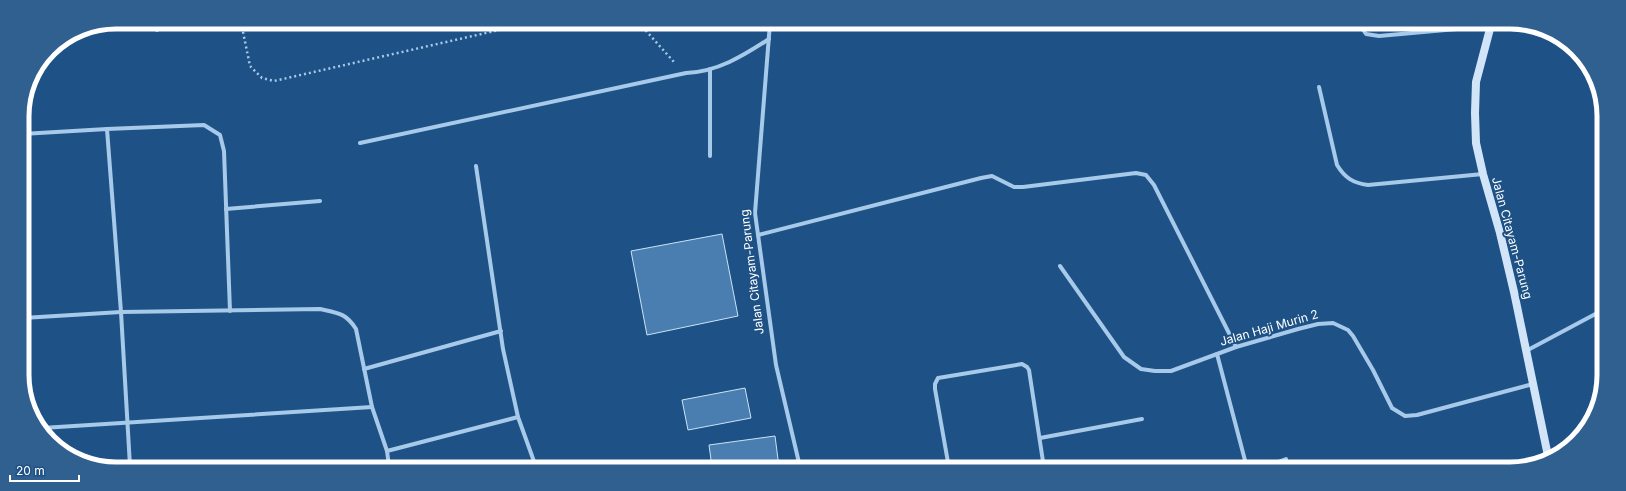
<svg xmlns="http://www.w3.org/2000/svg" width="1626" height="491" font-family="Inter,sans-serif">
<style>
.building{fill:#4b7eb0;stroke:#cbe2f8}
.lines{fill:none;stroke-linecap:round;stroke-linejoin:round}
.path{stroke:#a7c9ea;stroke-width:2.5;stroke-dasharray:2 3;stroke-linecap:butt}
.street{stroke:#a7c9ea;stroke-width:4}
.secondary{stroke:#d2e5f8;stroke-width:8}
.labels{text-anchor:middle;stroke-width:4;stroke-linejoin:round;paint-order:stroke}
.street-label{font-size:12px;fill:#fff;stroke:#1e5286}
.rim{fill:none;stroke:#fff;stroke-width:5}
</style>
<rect width="100%" height="100%" fill="#1e5286"/>
<g class="building">
<path d="M722,234l16,82 -91,19 -16,-84z"/>
<path d="M745,388l6,30 -63,12 -6,-30z"/>
<path d="M775,436l4,31h-67l-3,-22z"/>
</g>
<g class="lines">
<g class="path">
<path d="M241,22l9,44 12,12 12,3 256,-58"/>
<path d="M639,23l35,39"/>
</g>
<g class="street">
<path d="M156,22l1,8"/>
<path d="M770,23l-15,190 21,152 24,102"/>
<path d="M1360,25l6,9 13,2 111,-10"/>
<path d="M1319,87l18,78c8,13 16,18 31,20l115,-11"/>
<path d="M107,129l97,-4 16,10 4,16 6,160"/>
<path d="M22,134l85,-5 14,183 9,154"/>
<path d="M360,143l326,-70c31,-1 57,-17 83,-34"/>
<path d="M710,156v-87"/>
<path d="M476,166l27,183 15,68 18,50"/>
<path d="M226,209l94,-8"/>
<path d="M758,235l223,-57 11,-2 22,11h9l113,-14 10,2 8,10 82,162"/>
<path d="M1060,266l64,91 17,12 14,2h16l65,-24 62,-18 20,-5 15,-1 15,7 5,6 20,34 19,38 13,8 12,-1 116,-31"/>
<path d="M23,318l98,-6 199,-3c18,4 26,4 36,20l16,78 15,44"/>
<path d="M1526,351l75,-40"/>
<path d="M1217,354l30,114"/>
<path d="M364,369l137,-38"/>
<path d="M42,428l330,-21"/>
<path d="M1040,438l102,-19"/>
<path d="M389,466l-2,-15 131,-34"/>
<path d="M949,468l-14,-79v-5l3,-6 84,-14 5,3 2,3 15,98"/>
<path d="M1263,468l23,-9"/>
</g>
<path class="secondary" d="M1491,25l-15,57 -1,31 1,30 7,31 17,59 14,59 34,164"/>
</g>
<g class="labels">
<g class="street-label">
<text transform="translate(1512 238) rotate(75)" y="4">Jalan Citayam-Parung</text>
<text transform="translate(752 272) rotate(-97)" y="4">Jalan Citayam-Parung</text>
<text transform="translate(1269 328) rotate(-16)" y="4">Jalan Haji Murin 2</text>
</g>
</g>
<path d="M0 0H1626V491H0ZM116 29H1510A87 87 0 0 1 1597 116V375A87 87 0 0 1 1510 462H116A87 87 0 0 1 29 375V116A87 87 0 0 1 116 29Z" fill="#306090" fill-rule="evenodd"/>
<path class="rim" d="M116 29H1510A87 87 0 0 1 1597 116V375A87 87 0 0 1 1510 462H116A87 87 0 0 1 29 375V116A87 87 0 0 1 116 29Z"/>
<path d="M10 475v6h69v-6" fill="none" stroke="#ffffff" stroke-width="2"/>
<text x="16" y="475" font-size="12" fill="#ffffff" stroke="#1e5286" stroke-width="3" paint-order="stroke">20 m</text>
</svg>
